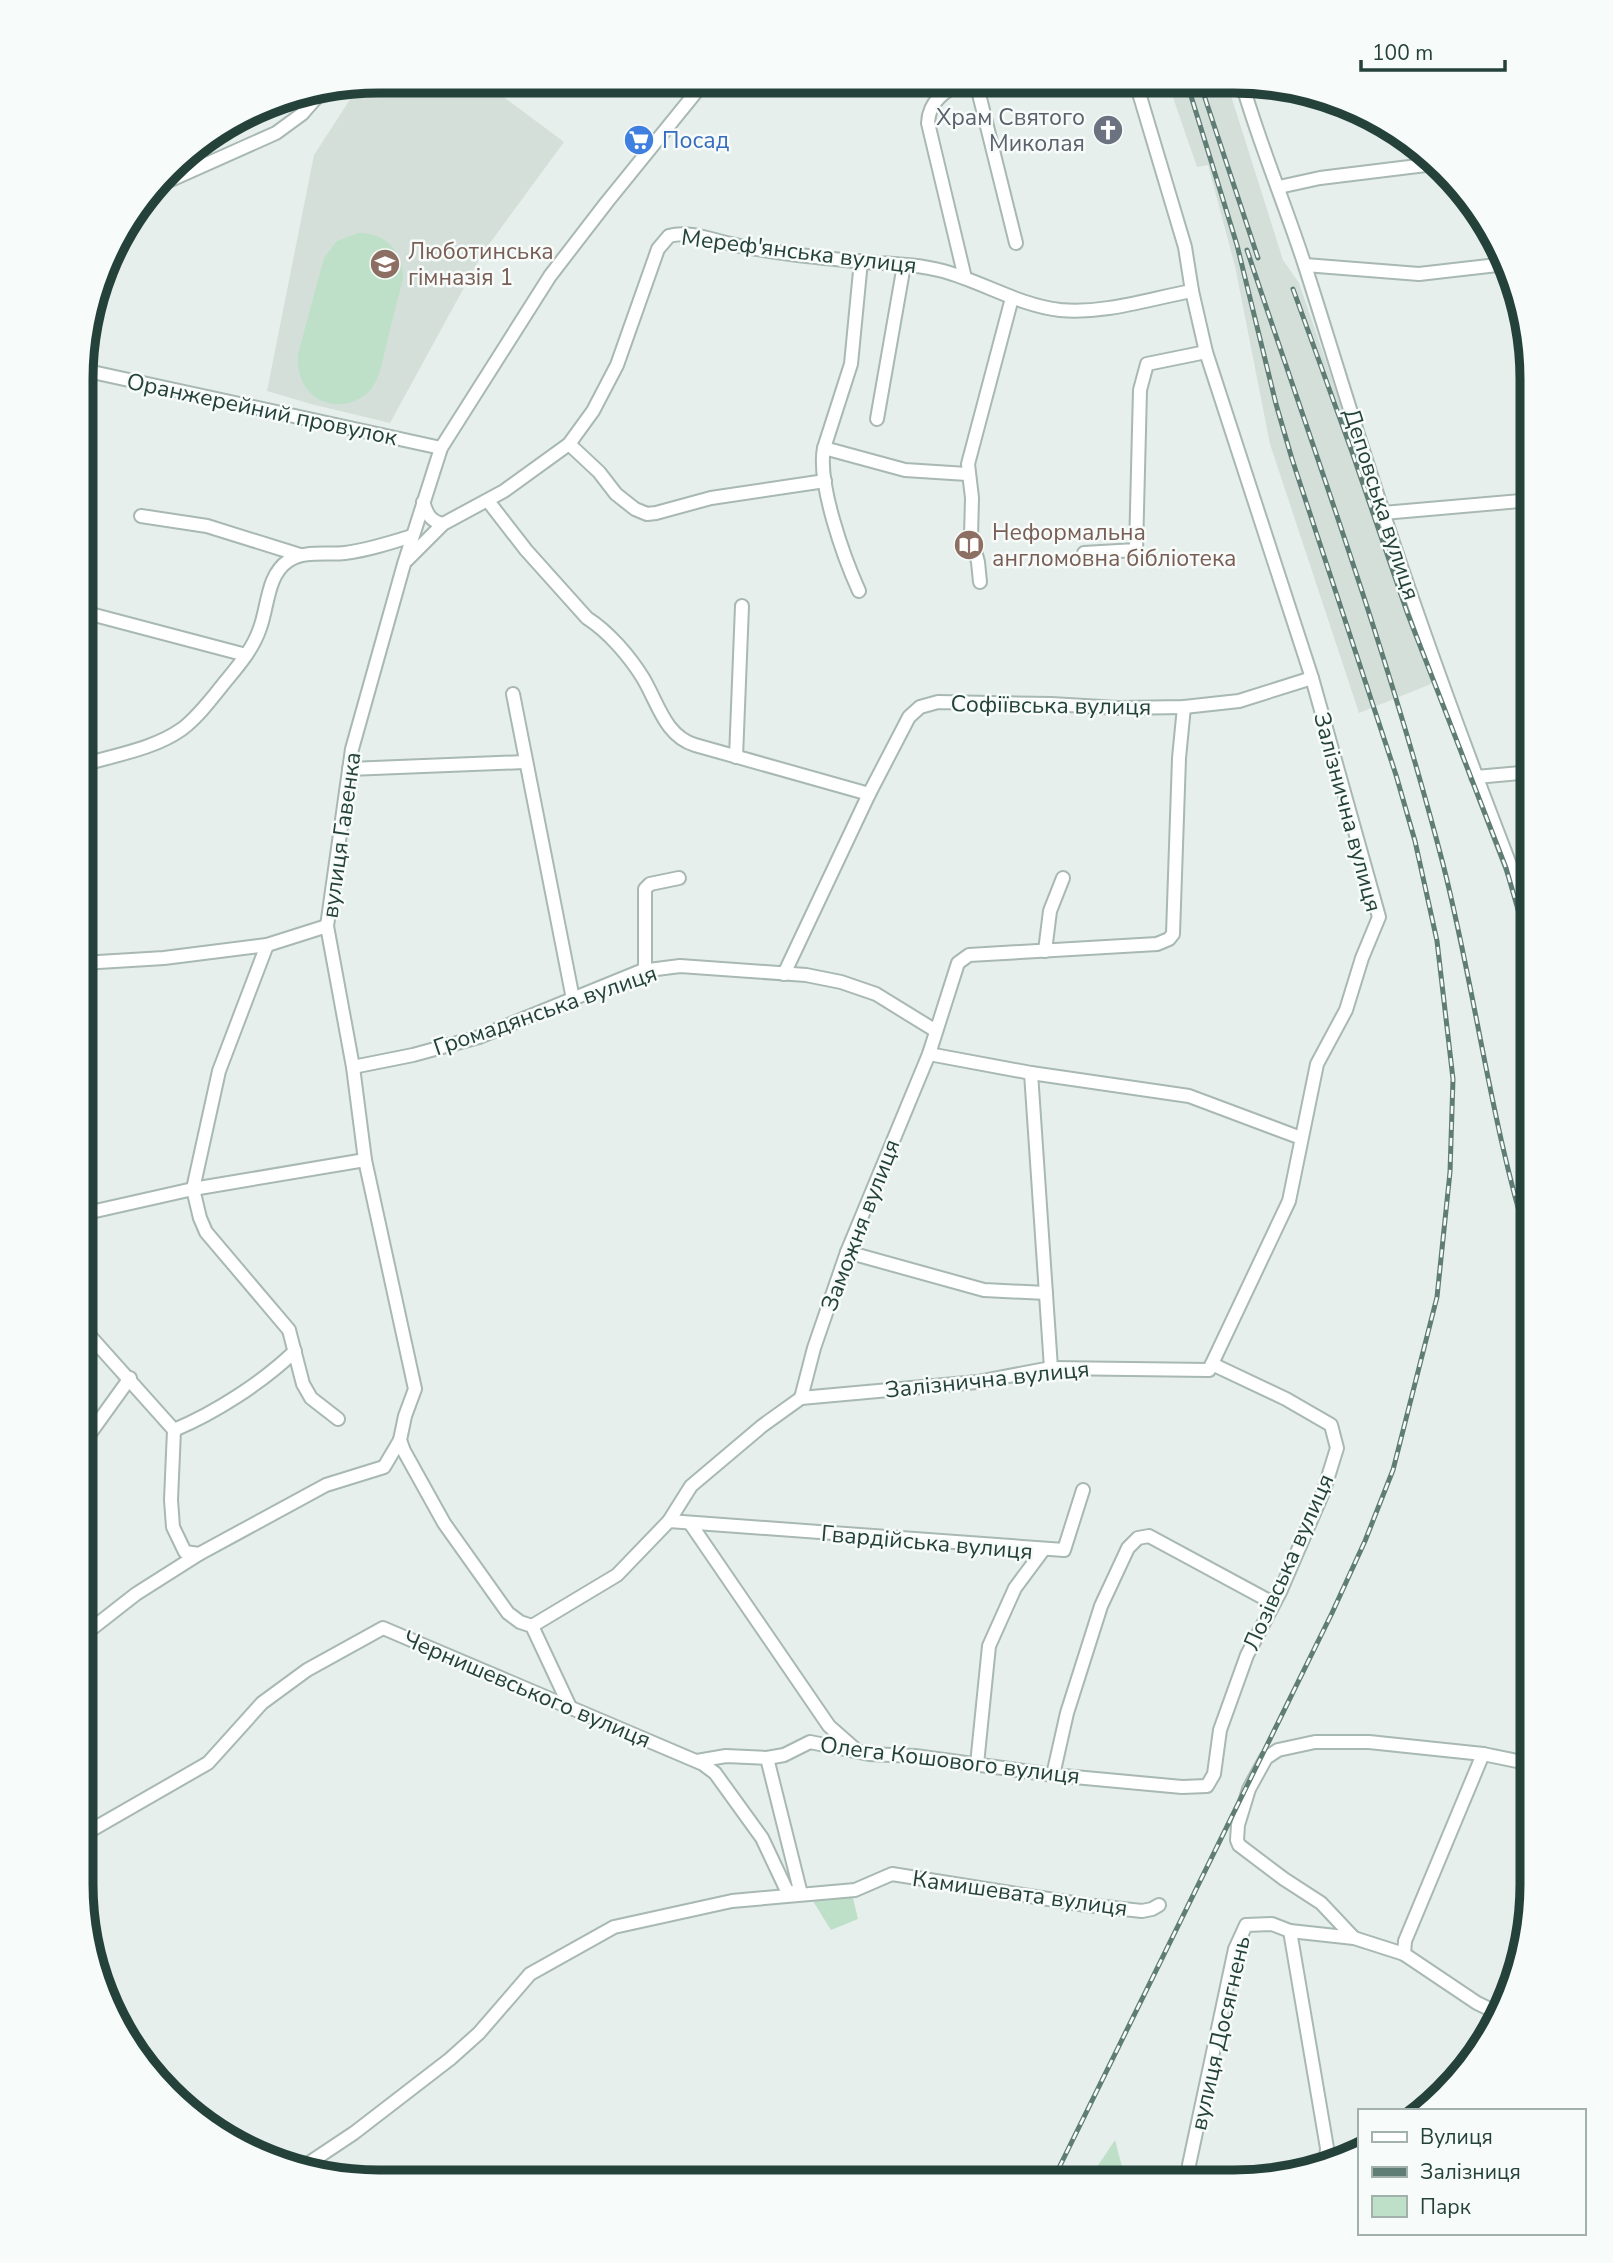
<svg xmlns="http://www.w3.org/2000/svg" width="1613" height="2263" font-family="'Nunito Sans',sans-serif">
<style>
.built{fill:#d4dfda}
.green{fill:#bfe0c8}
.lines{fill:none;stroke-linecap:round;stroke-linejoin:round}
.street-casing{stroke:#a8b8b2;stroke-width:16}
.street{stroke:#fff;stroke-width:12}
.rail-casing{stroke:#5f7d75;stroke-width:5}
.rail{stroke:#f7fbf9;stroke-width:2.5;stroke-dasharray:8;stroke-linecap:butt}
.labels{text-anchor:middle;stroke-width:5;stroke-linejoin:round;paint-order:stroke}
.worship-label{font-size:23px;fill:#5b616d;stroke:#f7fbf9;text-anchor:end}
.shop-label{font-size:23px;fill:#366cbe;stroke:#f7fbf9;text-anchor:start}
.education-label{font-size:23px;fill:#785e54;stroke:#f7fbf9;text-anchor:start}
.street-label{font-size:23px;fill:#24423a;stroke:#f7fbf9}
.rim{fill:none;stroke:#24423a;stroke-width:9}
</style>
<rect width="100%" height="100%" fill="#e6efeb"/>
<g class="built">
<path d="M378,81h104l82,61 -80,109 -94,172 -79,-19 -44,-13 47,-236 46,-71z"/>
<path d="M1168,83h59l56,177 16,23 137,399 -77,31 -89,-269 -35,-178 -27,-101 -11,2z"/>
</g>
<g class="green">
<path d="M358,233c27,-1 46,19 45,46 -6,23 -12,45 -17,68 -3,11 -5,25 -11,36 -11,21 -40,28 -60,14 -14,-10 -18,-26 -17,-43l26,-96 13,-17z"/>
<path d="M852,1894l6,25 -27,11 -20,-32z"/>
<path d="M1115,2140l11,42h-39z"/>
</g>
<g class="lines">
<g class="street-casing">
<g id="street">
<path d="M965,82c-19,8 -36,18 -37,41l37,155"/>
<path d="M976,82l40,161"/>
<path d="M1242,83c18,63 44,123 64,186 26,81 50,162 77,243 45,138 96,274 149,409"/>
<path d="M155,187l121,-54 26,-19 21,-24"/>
<path d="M1279,187l41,-9 114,-14"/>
<path d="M1305,265l114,9 87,-10"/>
<path d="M83,370l358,78"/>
<path d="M877,419l27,-154"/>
<path d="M569,444l30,28 17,22 19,15 12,5 9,-1 55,-15 114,-17"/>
<path d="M824,448l81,22 62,4"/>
<path d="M488,501l38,49 61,68c22,14 43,39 56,60 15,25 22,58 52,67l174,49"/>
<path d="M423,502c4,12 7,19 20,22"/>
<path d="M1383,513l149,-13"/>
<path d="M141,516l66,10 93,29"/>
<path d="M1084,553l52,-3 4,-160 7,-26 59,-12"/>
<path d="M407,560l36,-36 61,-33 65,-47 24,-33 24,-46 41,-116 11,-13c19,-6 43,4 62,8 40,9 92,14 133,18 27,2 53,2 79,9 40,11 75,34 117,39 45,4 88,-11 132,-19"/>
<path d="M980,582l-2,-20 -7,-25 1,-39 -4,-34 44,-166"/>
<path d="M859,591c-15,-33 -42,-108 -35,-143l27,-84 10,-103"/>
<path d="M83,612l163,43"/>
<path d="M513,694l60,305"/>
<path d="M736,757l6,-151"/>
<path d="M82,765c33,-10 72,-16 100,-36 17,-13 30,-31 43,-47 14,-17 28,-33 35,-54 8,-21 7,-53 28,-67 16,-11 39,-6 57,-8 23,-3 45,-10 67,-17"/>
<path d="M349,769l176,-7"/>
<path d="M1476,777l56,-5"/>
<path d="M267,945l-48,126 -26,118 7,29 6,14 83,98 14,54 8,14 27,21"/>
<path d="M1045,951l5,-40 13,-33"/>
<path d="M82,963l82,-5 103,-13 60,-19"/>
<path d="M645,971v-82l5,-5 29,-6"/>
<path d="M784,974l85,-180 40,-77 11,-10 18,-5 113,2 67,4 66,-1 55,-6 73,-23"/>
<path d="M929,1054l102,19 158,23 112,42"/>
<path d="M353,1067l60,-12 66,-18 162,-66 39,-5 126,9 35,7 35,12 60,37"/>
<path d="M1031,1073l20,295"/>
<path d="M82,1214l111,-25 172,-29"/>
<path d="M847,1252l137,38 62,3"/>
<path d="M81,1326l93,104 -3,70 2,27 12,25 14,2"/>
<path d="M801,1398l176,-16 74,-14 158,2 80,-169 28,-137 29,-54 16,-52 17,-41 -67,-239 -106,-326 -14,-61 -7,-44 -49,-164"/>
<path d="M801,1398l13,-50 33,-96 82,-198 29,-91 11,-8 188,-11 12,-5 4,-5 6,-176 5,-51"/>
<path d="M174,1430c41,-17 89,-48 121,-79"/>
<path d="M81,1446l49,-68"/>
<path d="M669,1521l395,29 19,-60"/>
<path d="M690,1523l139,203 25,22"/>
<path d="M532,1626l85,-51 52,-54 22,-35 71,-60 39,-28"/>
<path d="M81,1637l55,-43 63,-40 127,-69 58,-18 16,-27"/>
<path d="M569,1705l-37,-79 -12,-4 -12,-9 -64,-90 -40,-72 -4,-11 5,-24 10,-27 -50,-229 -12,-93 -26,-141 25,-177 52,-185 37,-116 109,-172 57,-74 98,-121"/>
<path d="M697,1761l29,-5 41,2 17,-3 26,-13 59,12 46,2 138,19 129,12 25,-1 7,-12 6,-44 27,-75 33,-63 44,-102 13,-42 -6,-23 -45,-26 -74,-35"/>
<path d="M977,1764l12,-118 26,-58 29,-39"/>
<path d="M1053,1775l14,-62 34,-107 27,-58 10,-10 11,-2 124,67"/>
<path d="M81,1836l127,-73 54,-60 45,-33 76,-42 320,136 12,9 47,65 25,53 14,3 -34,-136"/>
<path d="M1290,1931l37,217 -1,13"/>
<path d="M1354,1938l-33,-35 -37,-24 -45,-34 -2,-5 1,-15 11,-36 17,-31 12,-8 37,-8h54l114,12 49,10"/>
<path d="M1404,1954l1,-13 78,-187"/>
<path d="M300,2169l54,-36 96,-74 29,-26 51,-59 84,-47 118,-26 123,-11 37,-16 194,31 56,6 10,-2 7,-4"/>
<path d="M1188,2182l1,-17 46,-216 11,-24 26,-1 18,7 64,7 50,16 73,49 23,11"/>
</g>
</g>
<use href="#street" class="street"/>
<g class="rail-casing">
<g id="rail">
<path d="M1200,83l58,175"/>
<path d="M1247,250c68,204 142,406 196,614 33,130 48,263 89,391"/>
<path d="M1293,289l59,163 55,160 99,256 26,90"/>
<path d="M1052,2182l280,-569 33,-72 28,-71 44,-173 13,-125 3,-93 -16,-138 -22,-100 -19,-66 -104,-316 -16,-55 -39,-159 -50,-162"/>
</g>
</g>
<use href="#rail" class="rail"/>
</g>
<defs>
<g id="church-disc" transform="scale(1.575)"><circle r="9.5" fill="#6b7280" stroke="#f7fbf9"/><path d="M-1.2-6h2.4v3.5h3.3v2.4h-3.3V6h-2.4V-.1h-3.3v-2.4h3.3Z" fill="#fff"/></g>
<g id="supermarket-disc" transform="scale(1.575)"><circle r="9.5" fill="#3f7fe0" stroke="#f7fbf9"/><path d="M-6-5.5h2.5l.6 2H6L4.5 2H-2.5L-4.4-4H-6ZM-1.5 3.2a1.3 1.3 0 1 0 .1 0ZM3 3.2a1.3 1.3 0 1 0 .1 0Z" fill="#fff"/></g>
<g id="school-disc" transform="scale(1.575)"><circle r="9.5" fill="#8d6e63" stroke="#f7fbf9"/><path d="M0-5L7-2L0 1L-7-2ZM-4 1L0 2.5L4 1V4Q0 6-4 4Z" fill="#fff"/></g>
<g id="library-disc" transform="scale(1.575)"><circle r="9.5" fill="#8d6e63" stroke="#f7fbf9"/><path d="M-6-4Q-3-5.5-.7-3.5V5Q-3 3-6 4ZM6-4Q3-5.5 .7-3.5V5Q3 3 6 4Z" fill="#fff"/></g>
</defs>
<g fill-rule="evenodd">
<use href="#church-disc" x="1108" y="130"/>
<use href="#supermarket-disc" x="639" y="140"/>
<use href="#school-disc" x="385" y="264"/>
<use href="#library-disc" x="969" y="545"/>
</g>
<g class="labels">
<g class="worship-label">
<text x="1085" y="125">Храм Святого<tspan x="1085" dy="26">Миколая</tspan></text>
</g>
<g class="shop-label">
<text x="662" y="148">Посад</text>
</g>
<g class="education-label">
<text x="408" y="259">Люботинська<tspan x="408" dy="26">гiмназiя 1</tspan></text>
<text x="992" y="540">Неформальна<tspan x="992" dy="26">англомовна бібліотека</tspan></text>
</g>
<g class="street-label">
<text transform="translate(799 251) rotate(7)" y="8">Мереф'янська вулиця</text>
<text transform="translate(262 409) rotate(12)" y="8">Оранжерейний провулок</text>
<text transform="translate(1382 504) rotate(72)" y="8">Деповська вулиця</text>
<text transform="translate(1051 705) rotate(1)" y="8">Софіївська вулиця</text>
<text transform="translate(1348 812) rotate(75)" y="8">Залізнична вулиця</text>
<text transform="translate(341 835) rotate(-82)" y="8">вулиця Гавенка</text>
<text transform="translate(545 1010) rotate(-19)" y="8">Громадянська вулиця</text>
<text transform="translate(860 1225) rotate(-69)" y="8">Заможня вулиця</text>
<text transform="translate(987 1379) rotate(-6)" y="8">Залізнична вулиця</text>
<text transform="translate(927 1542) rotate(5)" y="8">Гвардійська вулиця</text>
<text transform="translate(1288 1562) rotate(-66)" y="8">Лозівська вулиця</text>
<text transform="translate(527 1689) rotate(23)" y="8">Чернишевського вулиця</text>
<text transform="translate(950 1760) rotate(7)" y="8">Олега Кошового вулиця</text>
<text transform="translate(1020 1893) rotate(8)" y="8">Камишевата вулиця</text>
<text transform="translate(1220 2033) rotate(-77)" y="8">вулиця Досягнень</text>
</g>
</g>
<path d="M0 0H1613V2263H0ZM379 93H1234A286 286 0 0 1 1520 379V1884A286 286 0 0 1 1234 2170H379A286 286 0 0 1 93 1884V379A286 286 0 0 1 379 93Z" fill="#f7fbf9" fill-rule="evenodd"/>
<path class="rim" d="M379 93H1234A286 286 0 0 1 1520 379V1884A286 286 0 0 1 1234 2170H379A286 286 0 0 1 93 1884V379A286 286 0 0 1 379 93Z"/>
<rect x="1358" y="2109" width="228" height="126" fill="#f7fbf9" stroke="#a3b1ad" stroke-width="2"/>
<rect x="1372" y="2132" width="35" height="10" fill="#ffffff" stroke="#a3b1ad" stroke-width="2"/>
<text x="1420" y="2144" font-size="21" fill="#24423a">Вулиця</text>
<rect x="1372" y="2167" width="35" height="10" fill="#5f7d75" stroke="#a3b1ad" stroke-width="2"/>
<text x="1420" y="2179" font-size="21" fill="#24423a">Залізниця</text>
<rect x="1372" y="2196" width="35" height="21" fill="#bfe0c8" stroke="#a3b1ad" stroke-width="2"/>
<text x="1420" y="2214" font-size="21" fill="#24423a">Парк</text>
<path d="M1361 60v10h144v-10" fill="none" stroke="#24423a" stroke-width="3.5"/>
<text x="1372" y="60" font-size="21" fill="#24423a" stroke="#f7fbf9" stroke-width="5" paint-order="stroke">100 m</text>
</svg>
